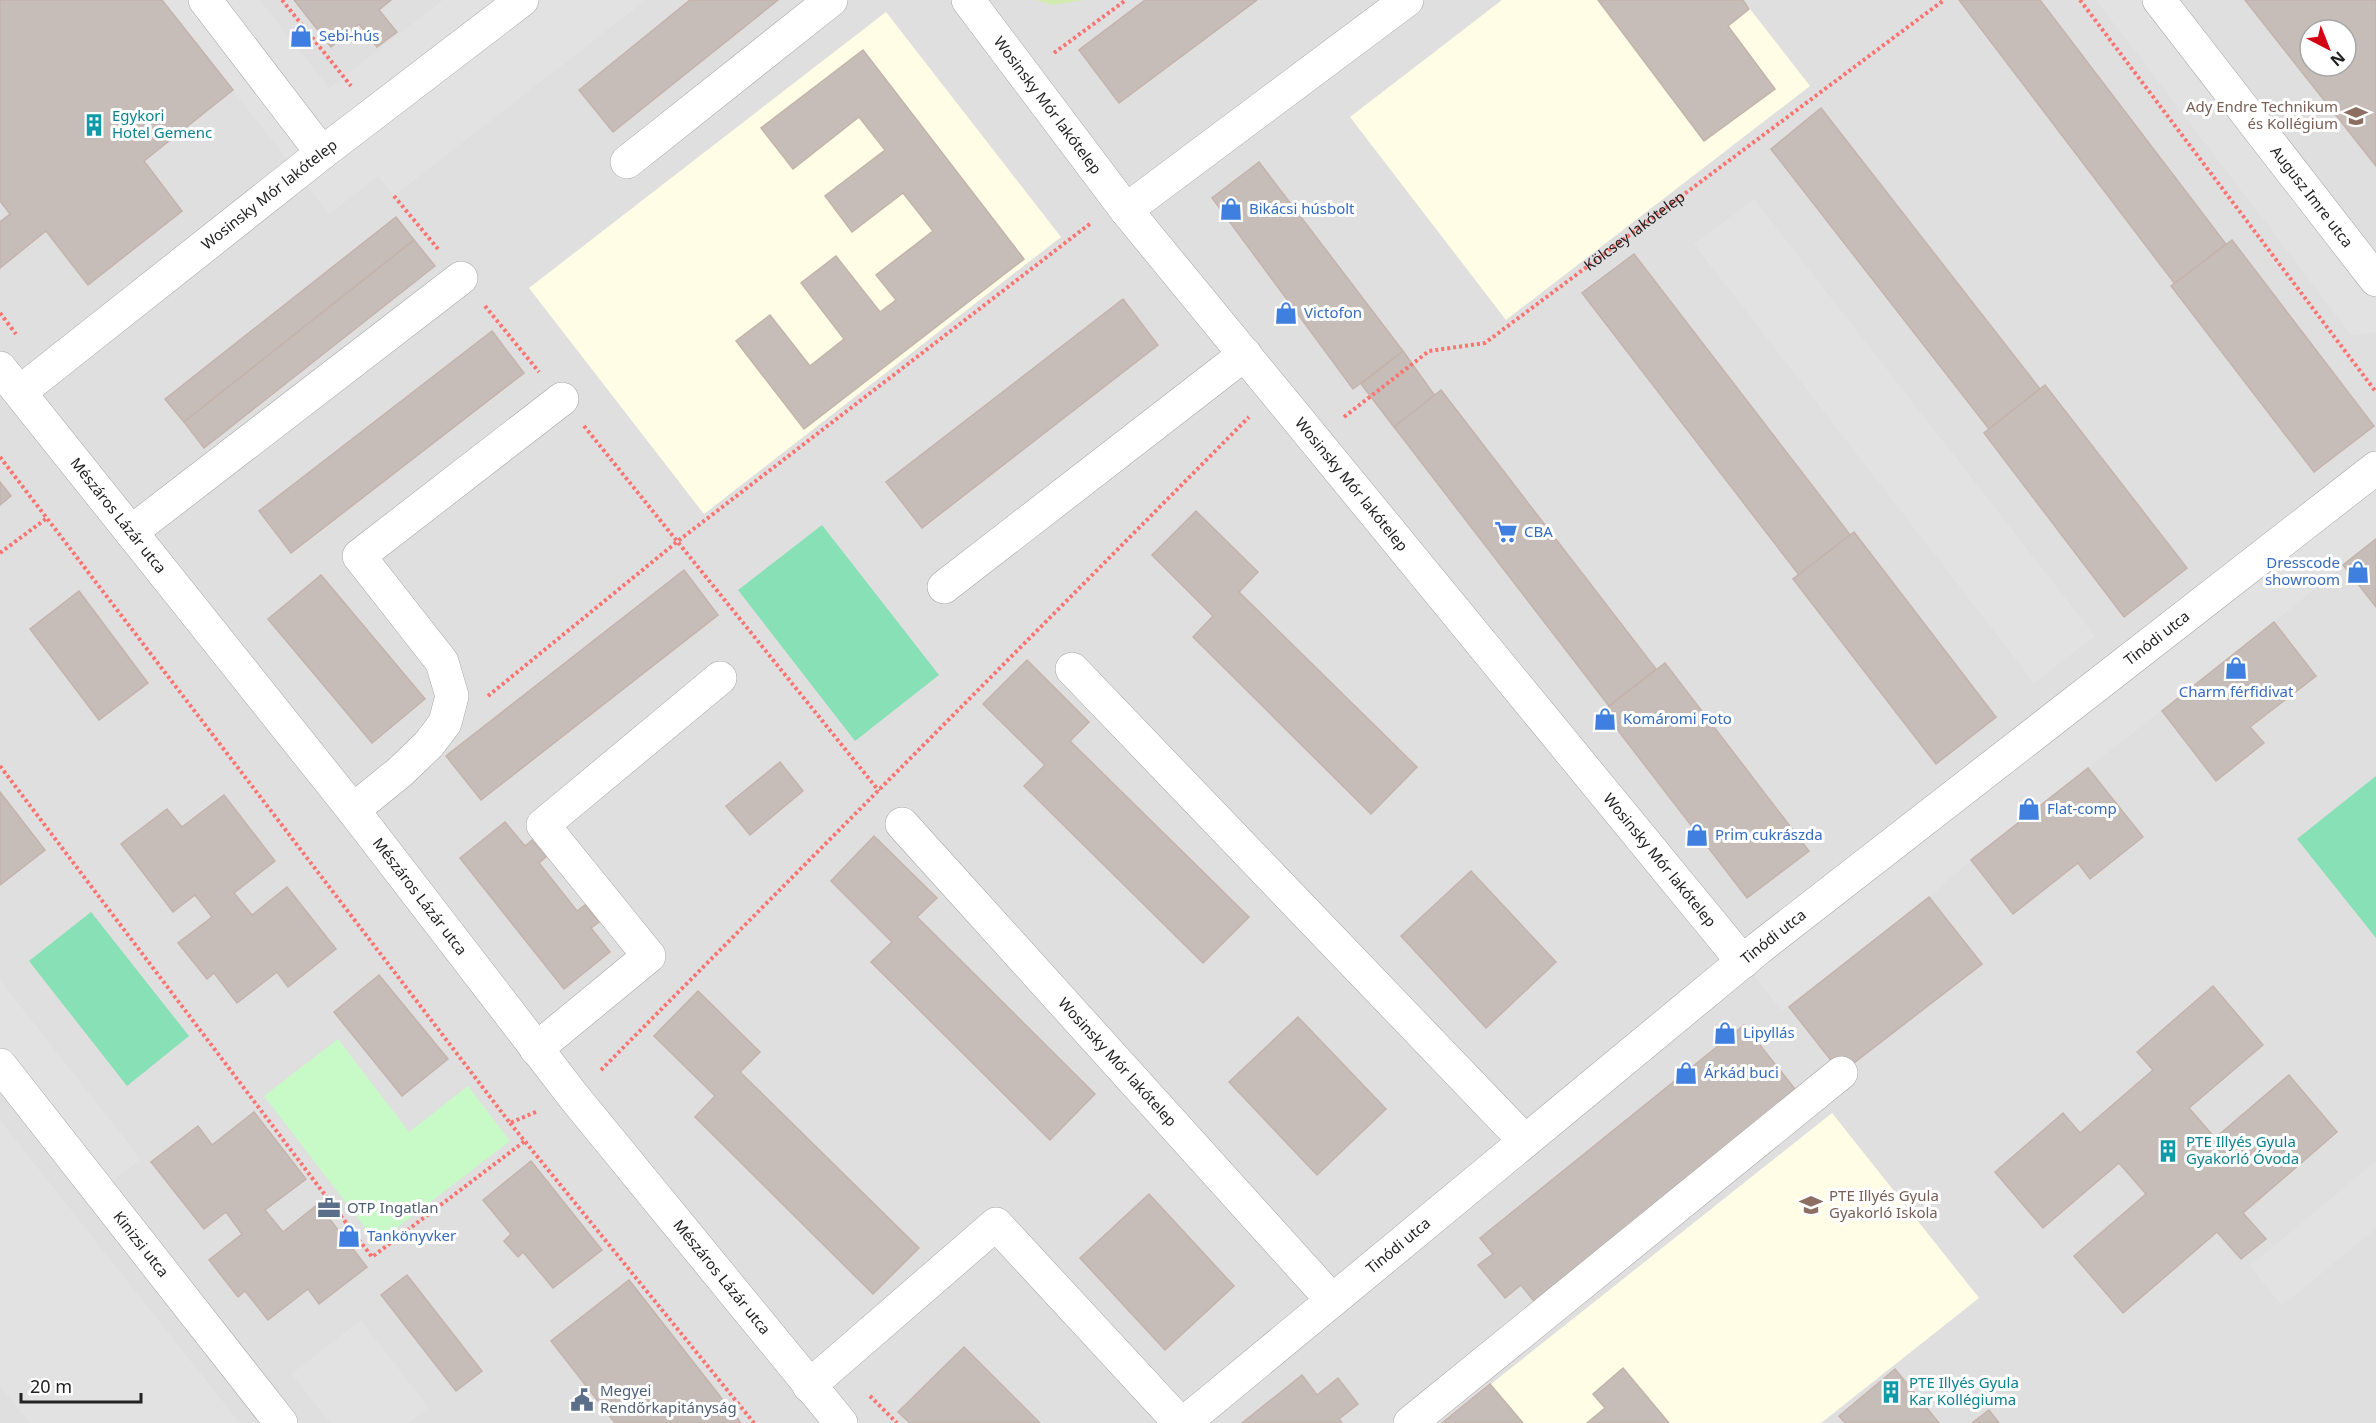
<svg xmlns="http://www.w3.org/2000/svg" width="2376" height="1423" font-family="'Noto Sans',sans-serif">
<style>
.residential{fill:#e0dfdf;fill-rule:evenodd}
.education{fill:#fffde5}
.grass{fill:#d2ebb0}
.park{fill:#c8fac7}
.pitch{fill:#87e0b6}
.parking{fill:#e2e2e2}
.building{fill:#c7bdb8;stroke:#c4b3ab;stroke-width:1.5;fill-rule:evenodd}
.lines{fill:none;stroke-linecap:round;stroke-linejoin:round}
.minor-casing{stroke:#a6a6a6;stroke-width:34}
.path{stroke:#fa7371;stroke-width:4;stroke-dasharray:3 3;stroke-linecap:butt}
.minor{stroke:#fff;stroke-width:33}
.labels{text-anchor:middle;stroke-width:6;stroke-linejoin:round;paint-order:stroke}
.shop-label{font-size:15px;fill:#366cbe;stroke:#fff;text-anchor:start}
.street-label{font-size:15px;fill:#222;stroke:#fff}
.education-label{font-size:15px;fill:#785e54;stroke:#fff;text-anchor:end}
.culture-label{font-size:15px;fill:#0d838f;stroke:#fff;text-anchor:start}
.service-label{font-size:15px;fill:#4e5e75;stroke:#fff;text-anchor:start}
</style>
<rect width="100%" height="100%" fill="#f2eee9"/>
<path class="residential" d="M0,0h2376v1423h-2376zM2310,30h36v36h-36z"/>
<g class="education">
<path d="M1502,0h241l67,86 -304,234 -156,-203z"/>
<path d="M886,12l175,225 -357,277 -175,-226z"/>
<path d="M1832,1113l147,185 -158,125h-379z"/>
</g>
<path class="grass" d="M1036,0h48l-32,5z"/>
<path class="park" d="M338,1039l71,93 59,-46 42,55 -133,102 -113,-147z"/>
<g class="pitch">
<path d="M822,525l117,150 -84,66 -117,-151z"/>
<path d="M2376,776v162l-79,-99z"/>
<path d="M91,912l98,124 -62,50 -98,-125z"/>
</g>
<g class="parking">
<path d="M163,0h97l69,88 114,-88h203l-252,196 -16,-20 -49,38z"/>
<path d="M2096,0h63l217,280v53l-25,2z"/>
<path d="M1754,199l341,437 -61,47 -340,-439z"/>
<path d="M2376,468v71l-102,83 -303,238 -42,38 -147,113 -39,-49z"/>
<path d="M0,980l141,179 -41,32 -100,-126z"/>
<path d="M0,1120l240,303h-210l-30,-36z"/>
<path d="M2376,1161v67l-94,78 -32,-40z"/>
<path d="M361,1320l68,88 -20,15h-79l-39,-49z"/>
</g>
<g class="building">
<path d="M0,0h162l71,90 -89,71 38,50 -94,74 -42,-54 -46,37v-46l10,-8 -10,-13z"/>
<path d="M294,0h97l-12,10 18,22 -20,15 -18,-23 -28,23z"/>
<path d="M690,0h88l-165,132 -34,-42z"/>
<path d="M1145,0h112l-138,103 -40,-53z"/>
<path d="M1598,0h145l6,9 -21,17 47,63 -71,52z"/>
<path d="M1959,0h81l186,244 -51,40z"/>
<path d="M2245,0h131v166zM2310,30h36v36h-36z"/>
<path d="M863,50l161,209 -220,170 -68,-88 34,-26 40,51 34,-27 -43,-56 35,-27 44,56 16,-12 -20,-25 57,-44 -30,-38 -51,39 -27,-36 60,-46 -26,-33 -66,52 -32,-41z"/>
<path d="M1821,108l219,281 -51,40 -218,-280z"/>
<path d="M1259,162l144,189 -50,38 -141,-191z"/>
<path d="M396,217l18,23 -230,182 -19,-23z"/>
<path d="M414,240l21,26 -231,182 -20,-26z"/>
<path d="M2232,240l142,186 -60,46 -143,-186z"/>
<path d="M1634,254l217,282 -52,39 -217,-282z"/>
<path d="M1123,299l35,46 -236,183 -36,-46z"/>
<path d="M492,331l32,42 -233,180 -32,-42z"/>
<path d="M1403,351l32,45 -41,31 -33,-43z"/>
<path d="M2045,385l142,183 -63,49 -140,-184z"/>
<path d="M1441,390l215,279 -47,37 -215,-279z"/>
<path d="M0,482l11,14 -11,9z"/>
<path d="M1196,511l62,61 -19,20 178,175 -46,47 -178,-177 20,-21 -61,-61z"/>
<path d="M1854,532l142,185 -60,47 -143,-185z"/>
<path d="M2376,539v68l-33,-42z"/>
<path d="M684,570l34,45 -237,185 -35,-44z"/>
<path d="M321,575l104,124 -53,44 -104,-124z"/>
<path d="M79,591l69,92 -49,37 -69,-91z"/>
<path d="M2274,622l42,54 -66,51 14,16 -48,38 -54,-70z"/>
<path d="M1027,660l62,62 -19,19 179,176 -46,46 -179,-177 21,-21 -62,-61z"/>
<path d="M1665,663l144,188 -62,47 -144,-187z"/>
<path d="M780,762l23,29 -53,44 -24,-29z"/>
<path d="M2088,768l55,69 -53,42 -12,-16 -65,51 -42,-54z"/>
<path d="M0,792l45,58 -45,35z"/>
<path d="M224,795l51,66 -41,32 18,22 35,-28 49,62 -48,38 -11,-15 -40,31 -23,-30 -7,6 -29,-36 34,-26 -17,-22 -22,17 -52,-68 46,-35 15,18z"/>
<path d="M505,822l20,24 7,-6 14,17 -7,6 38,48 8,-6 14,17 -8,6 19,24 -46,37 -104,-131z"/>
<path d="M874,836l63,62 -20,19 178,177 -45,46 -179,-178 21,-20 -61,-61z"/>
<path d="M1471,871l85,91 -70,66 -85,-92z"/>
<path d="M1929,897l53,67 -141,109 -52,-66z"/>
<path d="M379,975l69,84 -46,37 -68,-84z"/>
<path d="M2213,986l50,59 -74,63 26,30 74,-63 48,57 -94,81 23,26 -25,20 -24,-27 -94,81 -49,-57 72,-62 -27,-31 -76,65 -48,-56 68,-59 17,20 73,-63 -16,-18z"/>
<path d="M698,991l62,61 -20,20 179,176 -46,46 -178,-177 20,-21 -61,-60z"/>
<path d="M1298,1017l88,92 -69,66 -88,-93z"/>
<path d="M1744,1025l54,68 -261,212 -16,-20 -16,13 -27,-33 15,-11 -13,-16z"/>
<path d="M254,1112l52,67 -41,31 18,22 35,-28 49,63 -48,37 -11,-15 -40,31 -23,-29 -7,6 -29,-37 33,-26 -16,-22 -22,17 -53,-67 47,-36 14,19z"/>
<path d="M531,1161l71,89 -49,38 -30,-36 -5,5 -14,-16 7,-7 -28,-34z"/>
<path d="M1149,1194l85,92 -69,64 -85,-92z"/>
<path d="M407,1275l75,96 -26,20 -75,-96z"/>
<path d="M629,1280l112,143h-126l-64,-82z"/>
<path d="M964,1347l76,76h-130l-12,-11z"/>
<path d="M1623,1368l46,55h-82l18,-15 -12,-14z"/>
<path d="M1895,1369l44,54h-94l-6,-7z"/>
<path d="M1302,1375l15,20 21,-17 20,26 -19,15 3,4h-100z"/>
<path d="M1490,1384l33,39h-81z"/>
<path d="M1989,1410l10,13h-27z"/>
</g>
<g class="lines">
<g class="minor-casing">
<g id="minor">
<path d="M205,0l117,153"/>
<path id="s2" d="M968,0l158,210 617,752"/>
<path id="s3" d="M2159,0l217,280"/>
<path d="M627,162l204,-162"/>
<path d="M1126,210l281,-210"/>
<path id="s4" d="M0,368l353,442 221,287 267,326"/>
<path id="s5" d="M20,392l302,-239 200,-153"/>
<path d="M131,532l330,-254"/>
<path d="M944,587l301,-233"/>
<path d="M1072,669l452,471"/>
<path d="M353,810l47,-38 29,-28 16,-21 7,-27 -10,-34 -83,-106 203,-157"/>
<path id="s6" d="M902,824l430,476"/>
<path d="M536,1049l113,-93 -106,-131 177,-147"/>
<path id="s7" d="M0,1065l281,358"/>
<path d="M809,1386l187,-162 184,199"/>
<path id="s8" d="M1184,1423l575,-475 617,-480"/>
<path d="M1410,1423l431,-350"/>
</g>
</g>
<g class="path">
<path d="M282,0l69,86"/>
<path d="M2080,0l296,392"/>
<path d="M1054,53l72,-53"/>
<path d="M394,196l44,53"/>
<path d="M485,306l54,66"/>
<path d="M0,313l16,21"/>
<path id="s1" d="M1344,417l85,-66 56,-8 459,-343"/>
<path d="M584,426l295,365"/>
<path d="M0,457l510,666 28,-12"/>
<path d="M0,553l47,-35"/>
<path d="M488,696l190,-155 413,-318"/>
<path d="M0,766l372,491 153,-116"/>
<path d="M601,1070l648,-653"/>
<path d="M510,1123l244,300"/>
<path d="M870,1396l27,27"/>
</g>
<use href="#minor" class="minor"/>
</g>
<defs>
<g id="shop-bare" transform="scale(1.8)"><path d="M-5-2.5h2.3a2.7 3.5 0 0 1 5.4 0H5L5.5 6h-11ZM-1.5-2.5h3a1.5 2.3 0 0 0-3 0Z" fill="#3f7fe0" stroke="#fff" stroke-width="2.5" paint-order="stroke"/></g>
<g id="school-bare" transform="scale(1.8)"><path d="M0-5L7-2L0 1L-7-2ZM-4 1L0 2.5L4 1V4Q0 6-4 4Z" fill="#8d6e63" stroke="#fff" stroke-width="2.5" paint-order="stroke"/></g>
<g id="building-bare" transform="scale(1.8)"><path d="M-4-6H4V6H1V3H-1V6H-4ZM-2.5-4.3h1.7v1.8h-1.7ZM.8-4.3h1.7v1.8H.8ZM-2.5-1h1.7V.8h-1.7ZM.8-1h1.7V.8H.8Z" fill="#0f9aa8" stroke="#fff" stroke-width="2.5" paint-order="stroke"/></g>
<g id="supermarket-bare" transform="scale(1.8)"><path d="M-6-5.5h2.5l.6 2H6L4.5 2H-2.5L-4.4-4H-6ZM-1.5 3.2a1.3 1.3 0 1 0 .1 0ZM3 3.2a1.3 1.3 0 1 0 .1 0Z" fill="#3f7fe0" stroke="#fff" stroke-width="2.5" paint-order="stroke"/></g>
<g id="office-bare" transform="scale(1.8)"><path d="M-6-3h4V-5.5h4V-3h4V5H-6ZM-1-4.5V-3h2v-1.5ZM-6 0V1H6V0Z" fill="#5c6f8a" stroke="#fff" stroke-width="2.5" paint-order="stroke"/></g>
<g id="civic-bare" transform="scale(1.8)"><path d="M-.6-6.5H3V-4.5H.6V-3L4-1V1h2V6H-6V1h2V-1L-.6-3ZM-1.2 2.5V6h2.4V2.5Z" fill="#5c6f8a" stroke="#fff" stroke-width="2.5" paint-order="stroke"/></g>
</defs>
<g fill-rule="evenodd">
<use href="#shop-bare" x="301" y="36"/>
<use href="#school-bare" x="2356" y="116"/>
<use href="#building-bare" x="94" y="125"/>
<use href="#shop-bare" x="1231" y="209"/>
<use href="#shop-bare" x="1286" y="313"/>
<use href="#supermarket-bare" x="1506" y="532"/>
<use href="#shop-bare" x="2358" y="572"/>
<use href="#shop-bare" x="2236" y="668"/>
<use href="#shop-bare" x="1605" y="719"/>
<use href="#shop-bare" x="2029" y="809"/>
<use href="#shop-bare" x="1697" y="835"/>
<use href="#shop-bare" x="1725" y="1033"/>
<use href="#shop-bare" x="1686" y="1073"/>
<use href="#building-bare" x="2168" y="1151"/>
<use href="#school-bare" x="1811" y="1205"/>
<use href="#office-bare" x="329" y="1208"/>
<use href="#shop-bare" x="349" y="1236"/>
<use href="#building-bare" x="1891" y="1392"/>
<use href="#civic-bare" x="582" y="1400"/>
</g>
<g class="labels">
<g class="shop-label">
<text x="319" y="41">Sebi-hús</text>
<text x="1249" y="214">Bikácsi húsbolt</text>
<text x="1304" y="318">Victofon</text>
<text x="1524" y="537">CBA</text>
<text x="2340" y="568" text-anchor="end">Dresscode<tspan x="2340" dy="17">showroom</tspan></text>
<text x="2236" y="697" text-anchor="middle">Charm férfidivat</text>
<text x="1623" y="724">Komáromi Foto</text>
<text x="2047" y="814">Flat-comp</text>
<text x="1715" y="840">Prim cukrászda</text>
<text x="1743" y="1038">Lipyllás</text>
<text x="1704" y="1078">Árkád buci</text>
<text x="367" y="1241">Tankönyvker</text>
</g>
<g class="street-label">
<text dy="5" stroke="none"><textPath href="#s2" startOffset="132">Wosinsky Mór lakótelep</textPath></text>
<text dy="5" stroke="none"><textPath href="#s5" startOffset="318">Wosinsky Mór lakótelep</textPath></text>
<text dy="5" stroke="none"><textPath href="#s3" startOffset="249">Augusz Imre utca</textPath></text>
<text dy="5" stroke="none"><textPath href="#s1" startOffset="351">Kölcsey lakótelep</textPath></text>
<text dy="5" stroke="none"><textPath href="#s2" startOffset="618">Wosinsky Mór lakótelep</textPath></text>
<text dy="5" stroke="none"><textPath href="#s4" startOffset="189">Mészáros Lázár utca</textPath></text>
<text dy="5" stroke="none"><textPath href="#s8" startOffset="1250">Tinódi utca</textPath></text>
<text dy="5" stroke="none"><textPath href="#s2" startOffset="1104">Wosinsky Mór lakótelep</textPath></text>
<text dy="5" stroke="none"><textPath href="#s4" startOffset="675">Mészáros Lázár utca</textPath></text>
<text dy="5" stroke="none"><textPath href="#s8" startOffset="764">Tinódi utca</textPath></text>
<text dy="5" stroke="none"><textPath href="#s6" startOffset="321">Wosinsky Mór lakótelep</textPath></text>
<text dy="5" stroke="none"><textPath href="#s7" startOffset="228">Kinizsi utca</textPath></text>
<text dy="5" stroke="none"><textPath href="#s8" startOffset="278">Tinódi utca</textPath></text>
<text dy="5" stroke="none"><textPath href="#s4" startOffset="1161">Mészáros Lázár utca</textPath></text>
</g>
<g class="education-label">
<text x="2338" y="112">Ady Endre Technikum<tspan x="2338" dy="17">és Kollégium</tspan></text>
<text x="1829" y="1201" text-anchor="start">PTE Illyés Gyula<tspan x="1829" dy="17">Gyakorló Iskola</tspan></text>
</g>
<g class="culture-label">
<text x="112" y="121">Egykori<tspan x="112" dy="17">Hotel Gemenc</tspan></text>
<text x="2186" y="1147">PTE Illyés Gyula<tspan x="2186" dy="17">Gyakorló Óvoda</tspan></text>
<text x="1909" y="1388">PTE Illyés Gyula<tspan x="1909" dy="17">Kar Kollégiuma</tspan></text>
</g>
<g class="service-label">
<text x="347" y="1213">OTP Ingatlan</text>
<text x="600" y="1396">Megyei<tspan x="600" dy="17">Rendőrkapitányság</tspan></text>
</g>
</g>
<g transform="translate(2328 48) rotate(138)"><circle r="28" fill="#ffffff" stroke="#a7a7a7" stroke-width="1.5"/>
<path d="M0-4.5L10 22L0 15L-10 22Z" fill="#d40014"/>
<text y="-9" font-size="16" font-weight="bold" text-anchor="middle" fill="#222222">N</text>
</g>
<path d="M21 1393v9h120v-9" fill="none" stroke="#222222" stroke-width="3"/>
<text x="30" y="1393" font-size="18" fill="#222222" stroke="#ffffff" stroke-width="4.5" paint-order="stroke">20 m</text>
</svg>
